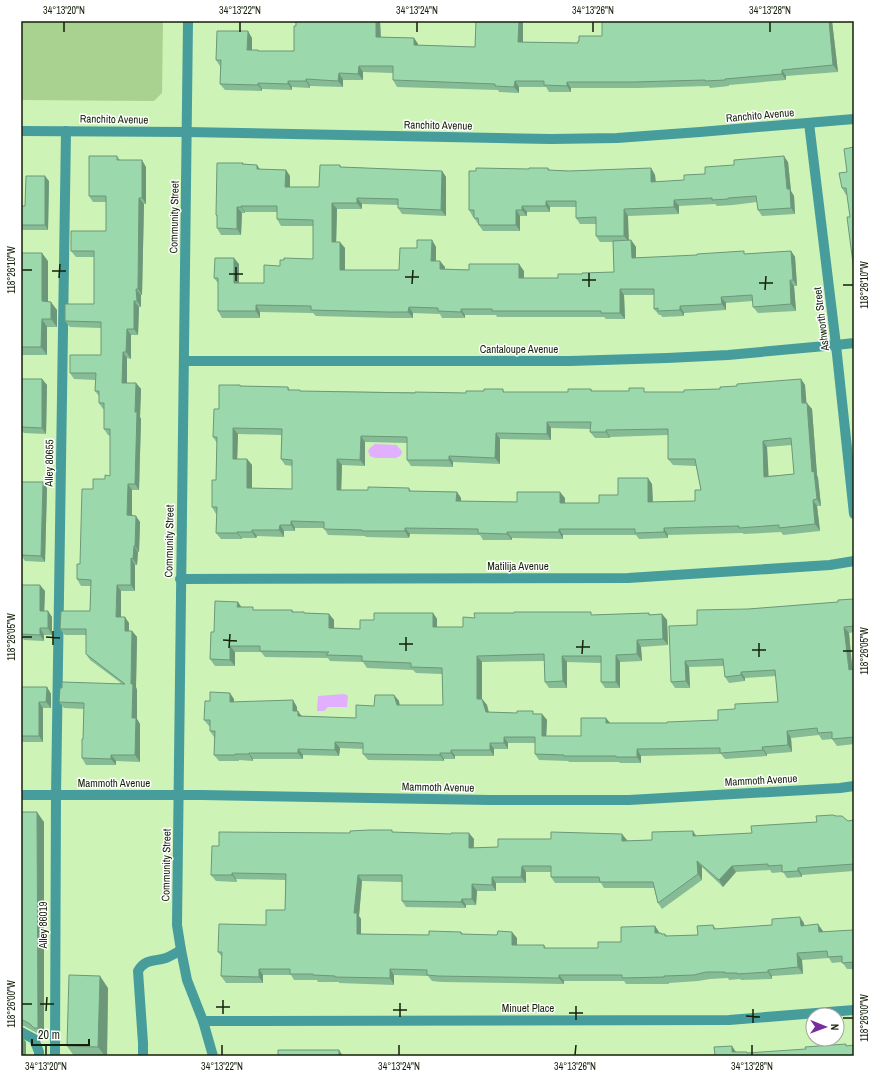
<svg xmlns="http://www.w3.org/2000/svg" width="875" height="1077" font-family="'Archivo Narrow',sans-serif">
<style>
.green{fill:#a9d18f}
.water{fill:#e2aefe}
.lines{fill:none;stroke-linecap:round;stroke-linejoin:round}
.minor{stroke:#479d9b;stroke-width:10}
.wall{fill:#85bb95;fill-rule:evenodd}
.shaded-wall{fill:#6c9879}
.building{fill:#9bd9ad;stroke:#6c9879;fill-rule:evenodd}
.ticks{fill:none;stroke:#14210a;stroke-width:1.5}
.labels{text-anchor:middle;stroke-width:3;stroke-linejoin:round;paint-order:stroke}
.street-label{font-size:11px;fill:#14210a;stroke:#fff}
.neatline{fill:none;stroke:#14210a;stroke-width:1.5}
.ticks-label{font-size:10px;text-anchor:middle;fill:#14210a}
</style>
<rect width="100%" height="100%" fill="#cef3b6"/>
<path class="green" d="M21,21h142l-1,72 -8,8 -133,-1z"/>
<g class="water">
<path d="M375,444l22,1v1l4,4 1,3 -2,3 -4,2h-20l-4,-1 -2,-1 -2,-5 2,-3z"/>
<path d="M344,694l3,1 1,1 -1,11h-19l-4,4h-7l1,-15z"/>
</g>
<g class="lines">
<g class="minor">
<path d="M188,21l-11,904 4,25 6,30 16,41 10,35"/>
<path d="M809,123l27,222 18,169"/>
<path d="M21,131l165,1 365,7 66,-1 83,-6 154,-13"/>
<path d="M184,361h386l97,-3 61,-3 108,-10 18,-2"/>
<path d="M180,579l448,-1 202,-13 24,-4"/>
<path d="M21,795h181l288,5h139l211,-12 14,-2"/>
<path d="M203,1021l526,-1 125,-10"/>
<path d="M21,1032l13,7 5,13v4"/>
<path d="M55,1056l1,-261 10,-664"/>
<path d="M143,1056v-13l-5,-72c8,-13 16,-9 28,-13 5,-2 10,-5 15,-8"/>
</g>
</g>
<g class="wall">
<path d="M296,21h84l1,16 33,1 4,6v1l57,2 1,-26h47v21l55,1 24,-7v-15h230l6,51 -52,4v4l-57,5v1l-19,2 -1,-2 -71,2h-67v4h-22l-3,-5h-27v6l-20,-1 -1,-2 -101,-3 -4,-7v-7l-30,-1v8h-20v7l-33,-1v2l-18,-1v3l-30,-1v2l-37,-1 -5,-6v-18l-4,-6 36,-22v12h6l1,1h35z"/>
<path d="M854,147l-7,48h-1l-4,-7 5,-16z"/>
<path d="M117,156l3,4 26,7v37h-2l-2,91h-1v12h-2l-1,28h-7v24l-4,-1v25h9l5,6 -1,28 1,2 -2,71h-7v25l8,7 -1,30h-1l-1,13h-2v26h-14v26l8,6v8h3l5,6 -1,50 1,3v29l3,5v38l-24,-1v4h-30l-4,-7 1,-19 1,-30 -20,-1 -5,-6 62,-19 -31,-23 -4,-6v-19h-21l-5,-6 30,-18 1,-25h-10l-4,-7 16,-90 12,-10 5,-3v-40l-2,-1 -4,-6v-20h-1l-4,-6v-7l-4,-5v-11l-21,-1 -4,-6 31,-18v-27l-31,-1 -5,-6 29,-17v-47h-18l-5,-6 35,-20v-29h-13l-4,-6z"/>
<path d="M788,162l3,29 3,5 1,18 -33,2 -4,-6 -1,-8 -24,3 -16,1 -2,-2 -36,2v8l-51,2v24h3l5,7v11l110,-4 45,-3 4,6 2,29h-3l2,25 -38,2 -5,-6v-6l-27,2v7l-42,3v3l-22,1 -1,-2h-2l-5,-6v-14h-30l1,24h-19l-2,-2h-107l-1,-2h-31v3h-23l-2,-4 -27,-1v5h-20l-77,-2 -3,-3 -53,-1v6h-38l-4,-7v-28l-4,-5 25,-14v19h25l16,-17 33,-7v-33h-32l-4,-7v-7h-32v1h-3l-1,22h-20l-4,-7v-11l-1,-2 27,-52 1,1 16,5 26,1 4,6v11h29l21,-22 1,2 101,4 4,6v39l-44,-2 -4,-6v-3l-36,-1v5h-25l-1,33 9,6v22h54l18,-22 15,-8 4,7v14l9,6v2l79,2v7h34l24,-4 32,-2 -1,-30h-13l-4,-6v-12h-16l-4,-6v-11h-26v5h-23v4h-7v15h-37l-9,-13v-1h-1l-4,-7 7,-39 72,-3 2,2 19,1 82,-3 4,7 1,7 28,-2 21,-6z"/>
<path d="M49,181l-1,49h-25l-2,-2v-22h4z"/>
<path d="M48,261v40l9,9v17h-10v28h-26v-29z"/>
<path d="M42,379l5,6 -1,49 -22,-1 -3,-3v-23z"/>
<path d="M801,379l4,6 1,18 6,6 5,66 1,3 3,28h-4l3,25 -37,4 -2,-3 -37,2 -2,-1 -74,2v3l-29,1 -3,-4h-73v4l-51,-1v2h-29l-3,-5 -70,-1 -1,4 -43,-1 -1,-1 -37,-1 -4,-7h-29v3h-11v6l-27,-1 -1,2h-14v1h-21l-5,-6 1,-19h-1l-4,-7 4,-27 1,-37 -4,-6 27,-52 1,1 47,1 2,3 12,1 164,2 37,-4 1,3h64l23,-3 1,2 55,1h37l36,-3 17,-3zM551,428l39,1v3l5,6h15v-1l58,-2v24l5,6 23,1 5,24 -6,11 -42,1 -1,-18 -34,11 -19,8h-34v-5l-48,4 -56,-1v-3l-4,-6 -46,-1 -2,-3 -41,2h-27l1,-25 23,1v-24l42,1v17l4,6 42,1v-5l47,2v-25l51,1zM238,434l43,1v24l4,6 7,1v23l-40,-1v-23l-5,-6h-10zM792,445l2,29 -26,2 -1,-29z"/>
<path d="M47,488l-2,74 -20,-1 -4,-6z"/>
<path d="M21,585l24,6 -1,20h4l4,6v18h-8v6l-20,-1 -3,-4z"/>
<path d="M854,599v33l-5,1 3,36h2v75l-17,2 -5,-7 -10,1 -3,-5 -28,3 1,14 -25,2v2l-42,3 -4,-5 -80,2v7h-21l-1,-1h-50l-1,-1 -29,-1 -4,-6v-11h-27v6h-14v7h-39v3h-11v2l-76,-1 -5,-6v-5l-23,-1 -1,8 -36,-1v4h-50v2l-14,-1v1h-20l-5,-6v-18l-4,-6v-5h-1l-5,-6 6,-19 24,-2v3l63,5v4l5,5 54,2 18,-12 20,-11 5,6v4h44l-1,-31 -26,-1 -3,-3 -46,-2 -4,-6 -33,-1 -2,-3 -63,-1 -4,-5h-26v14h-20l-5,-7 4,-27 24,-30 3,5 13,3h38l2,2h10l1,1 24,1 5,6v8l26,1 14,-9 59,-7 4,6v8h26l12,-9 118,-3 56,-2 1,2 12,-1 5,6 1,25 -27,2 1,14 -22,1v26h-15l-4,-6v-19l-34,-1v26h-18l-4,-6 -1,-21 -62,1v37l5,6 2,7 53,2 5,6 -1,16h35l29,-13h57l51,-3 17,-11 43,-7 -2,-26 -31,2v3l-16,2 -4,-6 -1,-11 -35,1 1,21h-15l-4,-6 26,-57 51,-16 90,-7z"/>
<path d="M21,687h26l4,7v14h-8v34h-20l-2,-2z"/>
<path d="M21,812l23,10v215h-4l-3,-4 -13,-7h-3z"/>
<path d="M854,820v51l-52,4v2l-15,1 -4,-6 -11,1 -2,-3 -34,2 -13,15 -21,-20v13l-40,29 -4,-6 -4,-15h-50l-3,-5h-46l-4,-6v-5h-25v11h-30v8h-19l-1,14h-10v3l-60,-1 -4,-6v-19l-40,-1 -3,35 2,3v15l68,1 32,-3 2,2 54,4v7h27l2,3h52l23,-6 34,-16 4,7h2l1,1h3l2,2 31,-1 15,-10 3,4 88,-6v3l19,5v1l31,-1v38h-7l-5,-7 -10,1 -3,-5 -27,2 1,14 -31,2v3l-31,1 -1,-1 -11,1 -1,-2 -18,1 -12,2 -29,2v1h-43l-2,-3h-60v3l-122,-2 -10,-1 -4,-5 -34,-1v10l-55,-2v-1h-21l-1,-2h-23l-3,-5h-28v8h-37l-5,-7 1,-19 -4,-5 48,-27 19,-15v-30l-49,-1 1,3 -21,-1 -5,-6 8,-29 131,-13 44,-1 80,7v9l24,-1 129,-7v1l25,-1 44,-4 56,-3z"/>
<path d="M108,988l-1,68h-33l-7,-10z"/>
</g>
<g class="shaded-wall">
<path d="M376,21h4l1,23 -5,-7z"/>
<path d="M519,21h4v27l-5,-6z"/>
<path d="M829,21h3l6,51 -5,-7z"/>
<path d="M248,31l4,7v18l-5,-6z"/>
<path d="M414,38l4,6v8l-4,-7z"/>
<path d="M359,66l4,6v8l-5,-6z"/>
<path d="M782,70l4,6v4l-4,-6z"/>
<path d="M339,73l4,7v7l-5,-6z"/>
<path d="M306,79l4,7v2l-4,-7z"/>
<path d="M288,81l4,6v3l-4,-6z"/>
<path d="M515,81l4,6v6l-5,-6z"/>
<path d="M567,82l4,6v4l-4,-6z"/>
<path d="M258,83l4,6v2l-4,-6z"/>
<path d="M784,156l4,6 3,29 3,5 1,18 -4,-6 -4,-19z"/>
<path d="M142,160l4,7v37l-4,-6z"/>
<path d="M257,165l4,6 -4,-2z"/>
<path d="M651,168l4,7 1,13 -5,-6z"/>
<path d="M286,170l4,6v17l-5,-6z"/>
<path d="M442,171l4,6v39l-5,-6z"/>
<path d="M45,176l4,5 -1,49 -3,-5z"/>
<path d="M139,198l5,6 -2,91 -4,-6z"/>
<path d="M357,198l5,6v5l-5,-6z"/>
<path d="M674,200l5,6v8l-5,-7z"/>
<path d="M546,201l4,6v5l-4,-6z"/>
<path d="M332,203l5,6 -1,39 -4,-6z"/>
<path d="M241,206l4,6v1l-4,-6z"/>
<path d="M522,206l5,6v4l-5,-6z"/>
<path d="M237,207l5,6 -1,22 -4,-6z"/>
<path d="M624,209l4,7 1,26 -5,-6z"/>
<path d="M516,210l4,6v15l-4,-6z"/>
<path d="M432,240l4,7v20l-5,-6z"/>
<path d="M631,240l5,7v17l-4,-6z"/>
<path d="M340,242l5,6v28l-5,-6z"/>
<path d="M791,251l4,6 2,29 -4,-6z"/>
<path d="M42,253l6,8v49l-6,-9z"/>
<path d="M234,258l5,6v25l-5,-6z"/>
<path d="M440,261l5,6 -1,8 -4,-6z"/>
<path d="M519,264l5,7v13l-5,-6z"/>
<path d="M790,280l4,6 2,25 -5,-7z"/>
<path d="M136,289l5,6v12l-4,-6z"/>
<path d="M620,289l4,6 1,24 -5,-6z"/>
<path d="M721,297l5,6v7l-4,-6z"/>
<path d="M134,301l5,6 -1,28 -4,-6z"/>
<path d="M51,302l6,8v17l-6,-8z"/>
<path d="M256,305l4,7v6l-4,-7z"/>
<path d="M680,306l4,7v3l-4,-6z"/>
<path d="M409,307l4,6v5l-5,-6z"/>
<path d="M461,309l4,6v3l-4,-6z"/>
<path d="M42,319l5,8v28l-6,-8z"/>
<path d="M127,329l4,6v24l-5,-7z"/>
<path d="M123,352l4,6v31l-5,-6z"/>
<path d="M42,379l5,6 -1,49 -4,-6z"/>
<path d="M801,379l4,6 2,24 -5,-6z"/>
<path d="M136,383l5,6 -1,28 1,2 -2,71 -4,-6v-72z"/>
<path d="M807,403l5,6 5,66 1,3 3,28 -4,-7 -5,-27z"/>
<path d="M547,422l4,6v12l-4,-6z"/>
<path d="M233,428l5,6 -1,31 -4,-6z"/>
<path d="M606,430l4,7v1l-4,-6z"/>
<path d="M496,433l4,6v25l-5,-6z"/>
<path d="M361,436l4,6v24l-5,-6z"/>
<path d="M763,441l4,6 2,36 -5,-6z"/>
<path d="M449,456l4,6v5l-4,-7z"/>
<path d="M247,459l5,6v29l-5,-6z"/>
<path d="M337,459l5,6 -1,31 -4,-6z"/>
<path d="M648,478l4,6 1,24 -5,-6z"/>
<path d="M43,482l4,6 -2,74 -4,-6z"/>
<path d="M128,484l4,6v32l-5,-7z"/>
<path d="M457,492l4,6v9l-5,-6z"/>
<path d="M560,492l5,6v11l-5,-6z"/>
<path d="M813,500l4,6 3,25 -5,-7z"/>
<path d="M136,516l4,6 -1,30 -4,-6z"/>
<path d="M291,521l4,7v3l-4,-6z"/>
<path d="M280,525l4,6v6l-5,-7z"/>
<path d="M405,528l5,6 -1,4 -4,-7z"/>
<path d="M664,528l4,7v3l-4,-6z"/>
<path d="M559,529l4,6v4l-4,-7z"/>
<path d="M252,530l5,6 -1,2 -4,-6z"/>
<path d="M237,532l5,6v1l-5,-6z"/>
<path d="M507,532l5,6v2l-5,-6z"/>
<path d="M134,546l4,6 -1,13 -4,-6z"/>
<path d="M131,558l4,7v26l-4,-6z"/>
<path d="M40,585l5,6 -1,26 -4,-6z"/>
<path d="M117,585l4,6v32l-5,-6z"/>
<path d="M238,602l4,6 -5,-1z"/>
<path d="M48,611l4,6v18l-4,-7z"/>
<path d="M433,613l4,6v14l-4,-6z"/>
<path d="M329,614l5,6v14l-5,-6z"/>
<path d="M662,614l5,6 1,25 -5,-6z"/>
<path d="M125,617l4,6v14l-4,-6z"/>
<path d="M844,627l5,6 4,43 -4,-6z"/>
<path d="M40,628l4,7v6l-4,-6z"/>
<path d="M132,631l5,6 -1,50 1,3v29l3,5v38l-5,-7 -3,-37 -1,-34z"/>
<path d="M637,640l4,7 1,14 -5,-7z"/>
<path d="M230,646l5,6v14l-5,-6z"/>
<path d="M616,655l4,7v26l-4,-6z"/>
<path d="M477,656l5,6v43l-5,-6z"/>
<path d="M562,656l5,6v26l-4,-7z"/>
<path d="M685,661l4,6 1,21 -4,-7z"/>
<path d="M741,672l4,6v3l-4,-6z"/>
<path d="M47,687l4,7v14l-5,-6z"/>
<path d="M230,693l4,6v9l-4,-6z"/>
<path d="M394,695l5,6 2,10 -4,-6z"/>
<path d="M482,699l5,6 3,14 -4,-7z"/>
<path d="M293,700l4,7v10l-4,-6z"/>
<path d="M39,702l4,6v34l-4,-6z"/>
<path d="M298,711l4,6 -4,-1z"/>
<path d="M542,714l5,6 -1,22 -4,-6z"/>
<path d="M606,718l5,6 -5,-1z"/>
<path d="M787,731l4,7 1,14 -4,-7z"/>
<path d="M504,737l4,6v6l-4,-6z"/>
<path d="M335,742l5,6 -1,8 -4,-6z"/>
<path d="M490,743l4,6v7l-4,-6z"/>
<path d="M762,747l5,7v2l-4,-6z"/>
<path d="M298,749l5,6v4l-5,-6z"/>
<path d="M637,749l4,7v7l-4,-6z"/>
<path d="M451,750l4,6v3l-4,-6z"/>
<path d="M249,753l4,6v2l-4,-7z"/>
<path d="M440,753l4,6v2l-4,-6z"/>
<path d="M111,755l5,6v4l-5,-6z"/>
<path d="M37,812l7,10v215l-6,-9z"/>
<path d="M693,831l4,6 -4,-1z"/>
<path d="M469,833l5,6 -1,15 -4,-6z"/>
<path d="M622,834l5,6v7l-5,-6z"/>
<path d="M697,861l5,6v13l-4,-6z"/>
<path d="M522,866l4,6v11l-5,-6z"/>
<path d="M732,866l4,6 -13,15 -4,-7z"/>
<path d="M798,868l4,7v2l-4,-6z"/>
<path d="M232,873l4,6 1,3 -5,-7z"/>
<path d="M358,875l4,6 -3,35 2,3v21l-4,-6 -3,-21z"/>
<path d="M492,877l4,6v8l-4,-6z"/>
<path d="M472,884l5,7 -1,14 -4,-6z"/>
<path d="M462,899l4,6v3l-5,-6z"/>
<path d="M800,917l4,6 1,9 -4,-6z"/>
<path d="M818,924l5,7v8l-4,-7z"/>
<path d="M655,926l4,6v7l-4,-6z"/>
<path d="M512,932l5,6v14l-5,-7z"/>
<path d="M797,953l5,7 1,14 -5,-7z"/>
<path d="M259,969l4,6v8l-4,-6z"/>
<path d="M390,969l4,6v10l-4,-7z"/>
<path d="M768,970l4,6v3l-4,-7z"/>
<path d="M559,975l5,6v3l-5,-6z"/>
<path d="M100,976l8,12 -1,68h-2l-7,-9z"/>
<path d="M21,1035l5,7v14h-5z"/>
<path d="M732,1046l4,6h-4z"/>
<path d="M339,1050l4,6h-4z"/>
</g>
<g class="building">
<path d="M296,21h80v16l38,1v7l61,2 1,-26h43l-1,21 60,1v-2h1v-5h23v-15h227l4,44 -51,5v4l-57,5v1l-20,1v-1l-72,2h-66v4l-23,-1v-4h-29l-1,6 -19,-1v-2l-102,-4v-14h-34l-1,8 -19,-1 -1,8 -32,-2v2h-18v3l-30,-1v2l-38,-1 1,-24h-5l1,-29h31l-1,19h11v1h36v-25h2z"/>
<path d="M854,147v124l-7,-54h3l-4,-29h-4l-3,-15 8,-1 -3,-23z"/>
<path d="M89,156h28v4h25v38h-3l-1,91h-2l1,12h-3v28h-7l-1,23h-3l-1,31h14l-1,29h2l-2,72h-7l-1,31 9,1 -1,30h-1l-1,13 -2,-1v27h-14l-1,32h9v14h7l-1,53h2l-1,34h4l-1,37h-24v4l-29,-1v-19h1l1,-36 -25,-1 1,-14h2v-6l63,2 -39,-30v-25h-26l1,-18h29l1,-31 -14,-1v-15h3l2,-75h11v-10h12v-4l5,1v-47h-6v-26h-5v-12h-4l1,-18h-26v-18h31v-33l-36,-1v-17h29v-53h-23v-20h35v-35h-17z"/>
<path d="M784,156l3,33h3l1,19 -33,2 -2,-14 -28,2v1l-16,1v-2l-38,2v7l-50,2v27h-28v-19l-20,1v-17h-30v5h-24v4h-6v15h-37l-1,-7h-4v-8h-5v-39h7v-3l53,1v-1h19v2l21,1 82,-3v14l33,-2v-5l21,-1v-7l29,-2v-5z"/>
<path d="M217,163h26l-1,1 15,1v4l29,1 -1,17h34l1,-22h20v2l102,4 -1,39 -43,-2v-9l-41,-1v5h-25v39h8v28h59l1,-22h17v-8h15l-1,21h9v8l29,1v-6h50v14h39v-4h24v-1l32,-1 -1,-31 18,-1 1,18 65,-3v-1l47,-3v3l47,-3 2,29h-3l1,24 -38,3 -1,-12 -31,2 1,7 -42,2v4l-22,1v-3l-4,1v-20h-34v24h-19v-2h-109v-2h-31v3l-23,-1v-3l-29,-1 -1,5h-20l-77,-2v-4l-55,-1v6h-38v-33h-4l1,-20h19v25h30v-18l16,1v-6h4v-2l29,1v-39l-36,-1v-13h-36v1h-4v22l-20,-1v-13h-1z"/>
<path d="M26,176h19v49h-24v-19h4z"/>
<path d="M22,253h20v48l9,1v17h-9l-1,28h-20z"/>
<path d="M22,379h20v49l-21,-1z"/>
<path d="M801,379l1,24h5l5,69 2,-1 3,28 -4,1 2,24 -36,4v-3l-40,3v-2l-75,2v4l-29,1v-4h-76v3h-52v2l-29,-1v-4l-73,-1v3h-43v-1l-38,-1v-7l-33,-1v4h-11l-1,5h-27v2h-15v1h-21l1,-26h-5v-27h4l1,-43h-4l1,-28h5v-24h21v1l48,1v3h12v1l115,2v-1l51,1v-2h18v-2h19v3h65v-3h23v2h38v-3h15v4h40v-2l36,-1v-2l17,-1v-2zM547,422h44l-1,10h16v-2l62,-1v30h27l6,31h-6v11l-47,1v-24h-30v17h-19v8h-39v-11h-43v10l-61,-1 1,-9 -48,-1v-3l-41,-1v3h-31v-31l23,1 1,-24 46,1v23h42v-4l46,2 1,-25 51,1zM233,428l49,1 -1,30 11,1v29l-45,-1v-29h-14zM791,438l3,36 -30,3 -1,-36z"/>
<path d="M21,482h22l-2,74 -20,-1z"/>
<path d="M21,585h19v26h8v17h-8v7l-19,-1z"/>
<path d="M854,599v27l-10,1 5,43 5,-1v68l-22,2v-7l-14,1 -1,-5 -30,3 1,14 -26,2 1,3 -43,3v-5l-83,1v8h-21v-1h-52v-1l-29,-1v-17h-31v6h-14v7h-39v3h-11v2l-77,-1v-11l-28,-1v8l-37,-1v4h-49v1h-14v1h-21l1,-24h-5v-11h-6l1,-19h5v-9l20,1v9l63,-2v11h5v5l58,2v-13l18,1 1,-11h19l3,10h46l-1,-37 -31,-1v-4l-49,-2v-5l-36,-1 3,-3 -69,-1v-5h-30v14l-20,-1 1,-27h3l1,-31 23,1 -1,5h16v3h39v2h12v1l25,1v14l31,1v-9h14v-7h59v14h30v-10l12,1 -1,-5h40v-1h77v3l58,-2v2l13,-1 1,25 -26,1v14l-21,1v27h-15v-26h-39l1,25 -18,1 -1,-28 -67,2v43h5l4,13 31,1v-2h16v3h9v22h39v-18h25v5h61v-1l51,-2v-10l17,-1v-5l43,-2 -3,-32 -34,2v3l-16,2 -2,-18 -38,2 1,20 -15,1 -2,-56 28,-1v-15l51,-1 90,-7v-2z"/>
<path d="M21,687h26l-1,15h-7v34h-18z"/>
<path d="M21,812h16l1,216h-4l-4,-4 -9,-5z"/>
<path d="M833,815l3,1h6l6,5 6,-1v44l-56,4v3l-16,1v-7l-14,1v-2l-36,2 -13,14 -22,-19 1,13 -40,29 -5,-21h-53l-1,-5h-48v-11h-29l-1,11h-29v8l-20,-1v15h-10l-1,3 -59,-1v-26h-44l-4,38h3v21l72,1v-4l32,1v2l36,1 1,-4 14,1v13h32v3h54v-6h23v-15l34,-1v7h6v1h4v2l33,-1 -1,-9 16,-1 1,4 58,-4v-6l28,-2 1,9 17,-2 1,8 34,-2 1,3v29l-12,1v-7l-14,1 -1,-6 -30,2 1,14 -30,3v2l-31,2v-1h-12v-1h-19l-12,3 -30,1v1l-42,1v-3h-63v3l-121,-2 -11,-1v-5l-37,-1v9l-55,-1v-1l-22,-1v-1h-23v-5h-31v8l-38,-1 1,-24h-4l1,-28 47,1v-15h19l1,-36 -54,-1v2h-21l1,-29h7v-14l131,1v-2l19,-1h23v2l59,2v-1h18v15l29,-1v-8h53v-7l71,2v7l30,-1v-8l41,-1v5l59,-3 -1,-7 66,-4 -1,-6z"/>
<path d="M69,975l31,1 -2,71 -31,-1z"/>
<path d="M846,1044v2l8,-1v11h-152l13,-1 -1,-8 18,-1v6h15v1l59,-4 -1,-2z"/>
<path d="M278,1050h61v6h-65h4z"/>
</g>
<path class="ticks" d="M64,32v-10M240,32v-10M417,32v-10M593,32v-10M770,32v-10M22,270h10M52,271h14M229,274h14M405,277h14M59,278l1,-14M582,280h14M236,281v-14M759,283h14M412,284l1,-14M843,285h10M589,287v-14M765,290l1,-14M22,637h10M46,637l14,1M223,640l14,1M399,644h14M53,645v-14M576,647h14M229,648l1,-14M752,650h14M406,651v-14M843,651h10M582,654l1,-14M759,657v-14M22,1004h10M40,1004h14M216,1007h14M393,1010h14M46,1011l1,-14M569,1013h14M223,1014v-14M746,1016l14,1M400,1017v-14M843,1018h10M576,1020v-14M753,1023v-14M46,1055v-10M222,1055v-10M399,1055v-10M575,1055l1,-10M752,1055v-10"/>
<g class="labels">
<g class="street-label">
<text transform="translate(760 115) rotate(-5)" y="4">Ranchito Avenue</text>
<text transform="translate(114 119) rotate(1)" y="4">Ranchito Avenue</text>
<text transform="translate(438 125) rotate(1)" y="4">Ranchito Avenue</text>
<text transform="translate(174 217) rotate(-89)" y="4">Community Street</text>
<text transform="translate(821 319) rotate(-97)" y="4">Ashworth Street</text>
<text x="519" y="353">Cantaloupe Avenue</text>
<text transform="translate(49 463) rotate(-89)" y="4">Alley 80655</text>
<text transform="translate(169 541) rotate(-89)" y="4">Community Street</text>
<text x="518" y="570">Matilija Avenue</text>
<text transform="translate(761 780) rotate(-3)" y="4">Mammoth Avenue</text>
<text x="114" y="787">Mammoth Avenue</text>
<text transform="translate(438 787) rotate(1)" y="4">Mammoth Avenue</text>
<text transform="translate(166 865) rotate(-89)" y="4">Community Street</text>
<text transform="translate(43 925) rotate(-90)" y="4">Alley 86019</text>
<text x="528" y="1012">Minuet Place</text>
</g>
</g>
<rect width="875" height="1077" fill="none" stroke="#ffffff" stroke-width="44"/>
<g transform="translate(825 1027) rotate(91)"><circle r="19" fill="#ffffff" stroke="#a1a69d"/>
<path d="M0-3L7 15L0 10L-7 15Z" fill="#7a2b9c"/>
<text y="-6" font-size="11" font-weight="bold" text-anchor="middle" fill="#14210a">N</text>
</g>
<path d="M32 1039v6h57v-6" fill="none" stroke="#14210a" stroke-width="2"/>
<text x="38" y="1039" font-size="12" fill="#14210a" stroke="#ffffff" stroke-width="3" paint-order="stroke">20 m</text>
<rect x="22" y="22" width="831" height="1033" class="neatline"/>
<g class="ticks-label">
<text x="64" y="14">34°13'20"N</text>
<text x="240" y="14">34°13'22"N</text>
<text x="417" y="14">34°13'24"N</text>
<text x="593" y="14">34°13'26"N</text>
<text x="770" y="14">34°13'28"N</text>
<text transform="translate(11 270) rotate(-90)" y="4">118°26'10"W</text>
<text transform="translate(864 285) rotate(-90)" y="4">118°26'10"W</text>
<text transform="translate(11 637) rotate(-90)" y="4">118°26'05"W</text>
<text transform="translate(864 651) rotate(-90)" y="4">118°26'05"W</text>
<text transform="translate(11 1004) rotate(-90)" y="4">118°26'00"W</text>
<text transform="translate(864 1018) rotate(-90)" y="4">118°26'00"W</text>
<text x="46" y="1070">34°13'20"N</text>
<text x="222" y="1070">34°13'22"N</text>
<text x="399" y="1070">34°13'24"N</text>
<text x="575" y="1070">34°13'26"N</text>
<text x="752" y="1070">34°13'28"N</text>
</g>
</svg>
